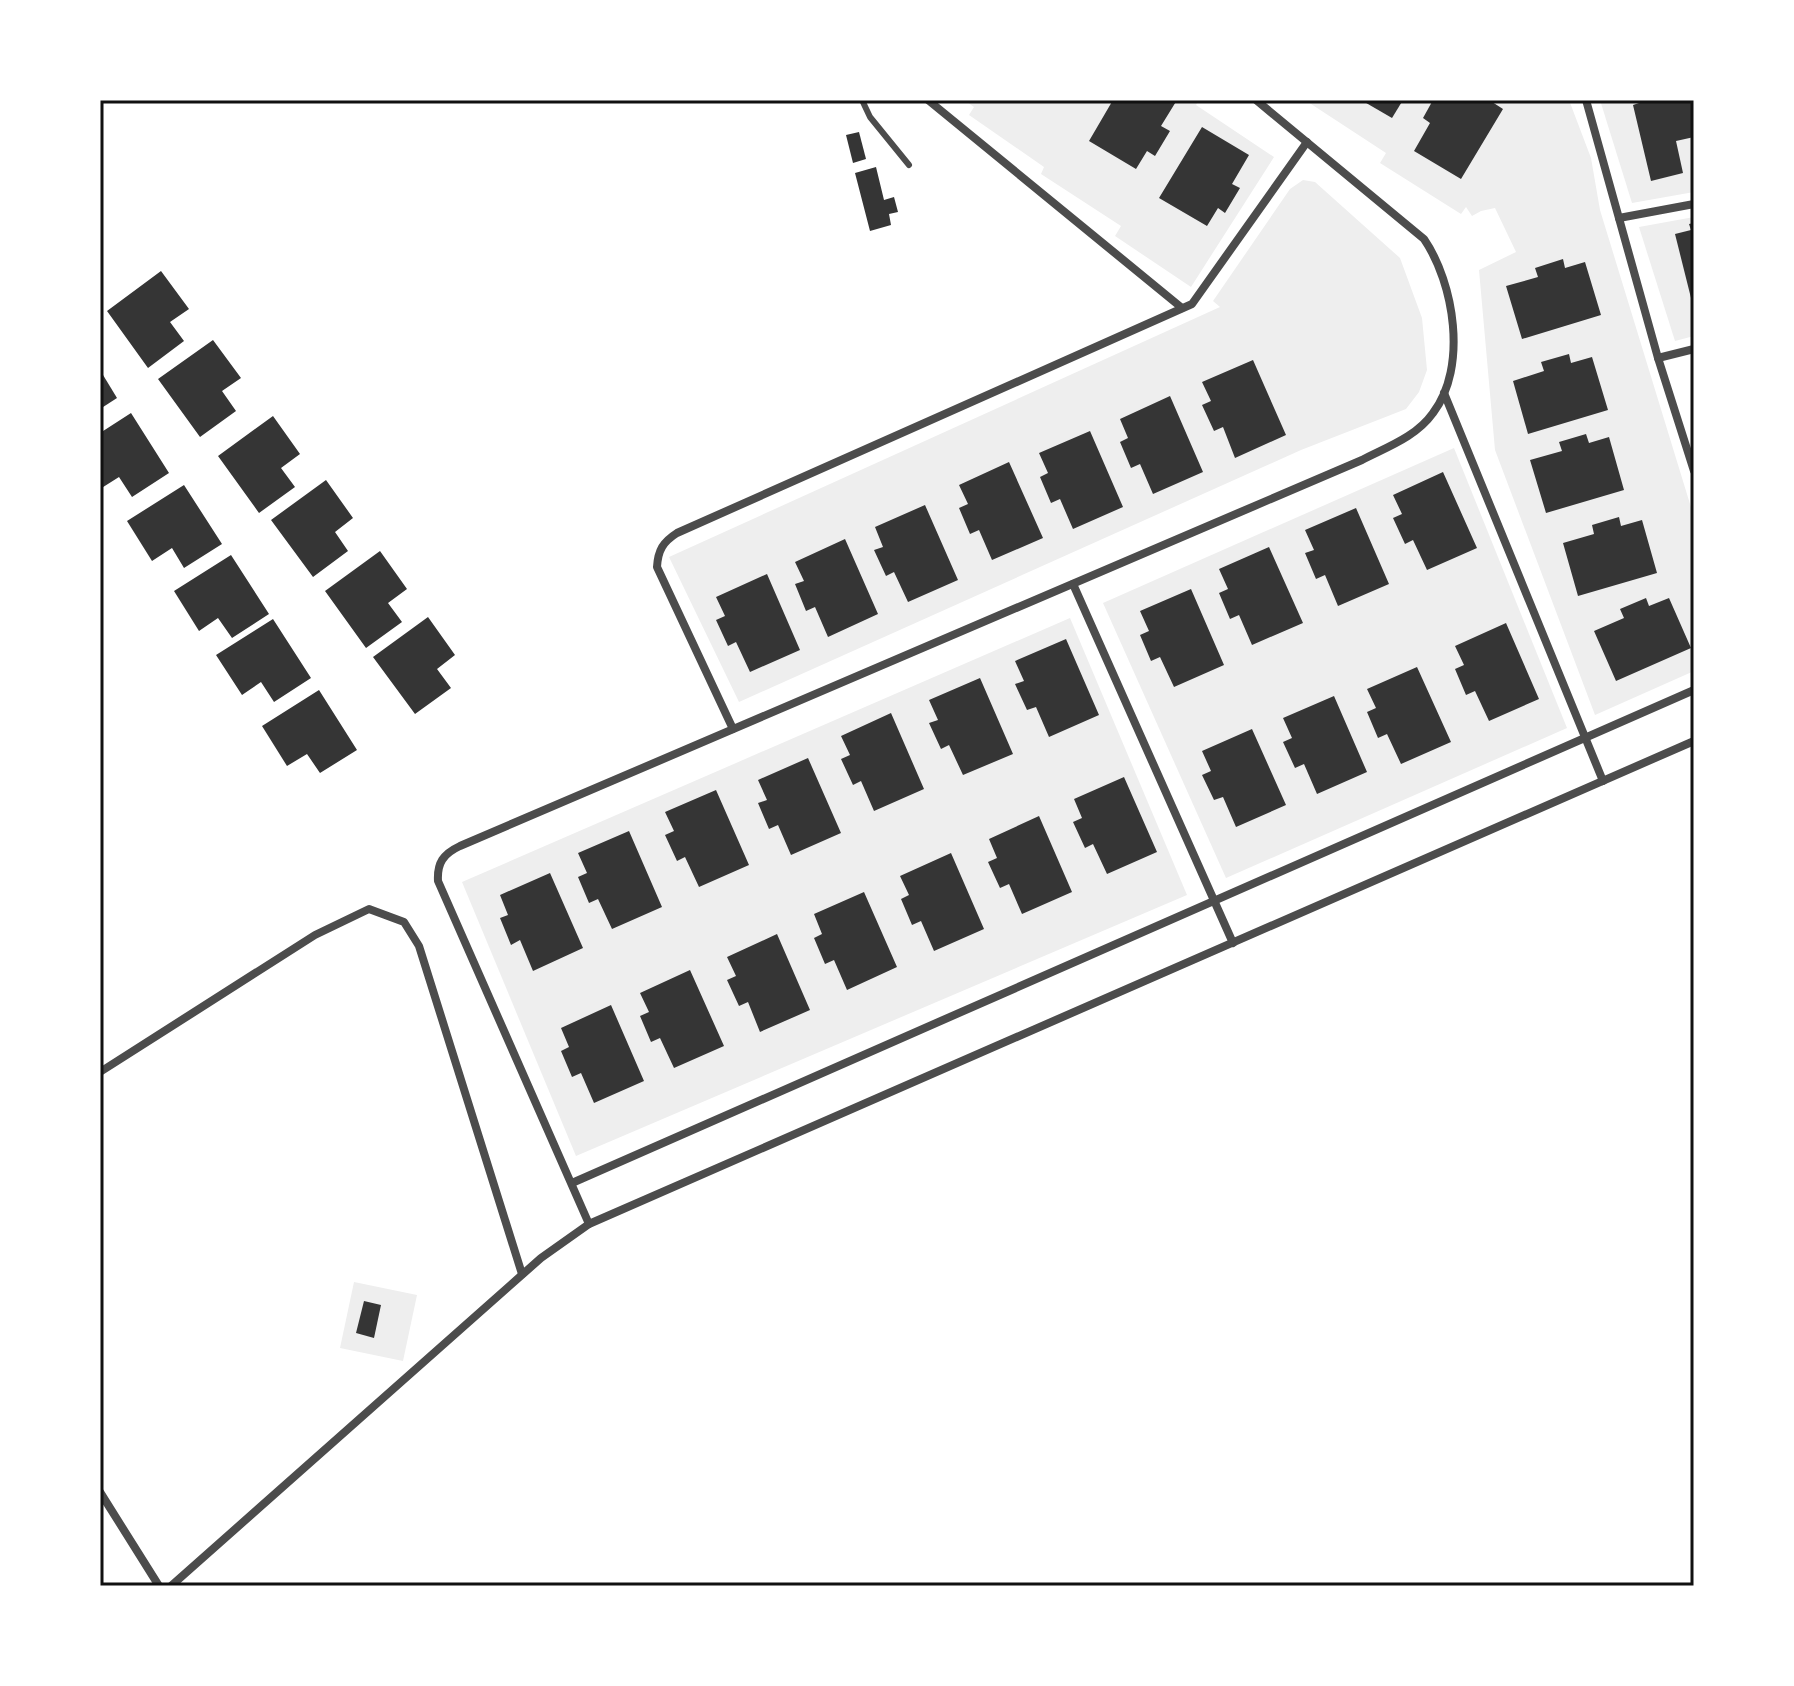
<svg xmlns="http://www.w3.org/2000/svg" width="1794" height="1686" font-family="Cabin,sans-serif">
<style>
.green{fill:#eee}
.building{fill:#353535}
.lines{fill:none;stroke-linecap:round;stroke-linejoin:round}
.service{stroke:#4c4c4c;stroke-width:6}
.minor{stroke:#4c4c4c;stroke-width:8}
.neatline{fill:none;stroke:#111;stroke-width:3}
</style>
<rect width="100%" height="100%" fill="#fff"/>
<g class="green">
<path d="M964,100h235l-3,5 78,52 -83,130 -76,-51 6,-10 -80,-52 3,-7 -75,-52 5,-8z"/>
<path d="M1309,100h260l22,58 9,52 94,307v154l-99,44 -100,-265 -16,-180 37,-18 -21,-44 -14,3 -9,5 -6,-9 -5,7 -81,-51 6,-10 -78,-51z"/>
<path d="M1600,100h94v92l-62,11z"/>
<path d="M1303,180l12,2 85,76 22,60 5,52 -8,22 -13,17 -105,41 -562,252 -70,-145 551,-250 -7,-6 77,-112z"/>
<path d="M1694,217v119l-19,5 -36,-114z"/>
<path d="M1454,448l113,280 -341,150 -123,-275z"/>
<path d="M1070,618l117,277 -611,261 -114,-274z"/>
<path d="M354,1282l63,13 -14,66 -63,-13z"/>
</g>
<g class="building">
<path d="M1113,100h64l-16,26 9,5 -15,25 -8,-5 -11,18 -47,-28z"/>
<path d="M1361,100h42l-11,18z"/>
<path d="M1433,100h56l14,9 -42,70 -47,-28 16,-28 -7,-5z"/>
<path d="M1648,100h46v37l-18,4 7,32 -32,8 -18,-76z"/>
<path d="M1202,127l47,28 -17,29 8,4 -15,25 -7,-5 -11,18 -48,-28z"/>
<path d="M859,132l7,27 -13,4 -7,-28z"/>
<path d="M876,167l8,33 10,-3 4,15 -9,2 2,11 -21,6 -15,-58z"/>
<path d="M1694,223v83h-1l-18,-72 16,-4 -2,-6z"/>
<path d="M1563,259l2,9 20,-6 16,53 -79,24 -16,-53 32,-9 -3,-9z"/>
<path d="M161,271l28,38 -19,13 14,19 -36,27 -41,-57z"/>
<path d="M213,340l28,38 -19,13 14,20 -36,26 -42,-58z"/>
<path d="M1569,354l2,9 21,-6 16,53 -80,24 -15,-53 31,-10 -3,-9z"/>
<path d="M1253,360l33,75 -51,23 -12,-31 -9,4 -12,-26 9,-4 -9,-19z"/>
<path d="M100,370l17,28 -17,11z"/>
<path d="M1170,396l33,76 -50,22 -13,-30 -9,4 -11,-26 8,-4 -8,-19z"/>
<path d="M131,413l38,60 -37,24 -13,-20 -19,12v-56z"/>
<path d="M273,416l27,38 -19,14 14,19 -36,26 -41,-57z"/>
<path d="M1090,431l33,76 -50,22 -13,-30 -9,4 -11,-26 8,-4 -9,-20z"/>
<path d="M1586,434l3,9 20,-6 15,53 -78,23 -16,-53 32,-9 -3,-9z"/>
<path d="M1009,462l34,76 -51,22 -13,-30 -9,4 -11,-26 9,-4 -9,-19z"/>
<path d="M1443,472l34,76 -50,22 -14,-30 -8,4 -12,-26 9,-4 -9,-19z"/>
<path d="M326,480l27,38 -18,14 13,19 -35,26 -42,-57z"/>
<path d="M184,485l38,59 -38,24 -12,-20 -20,13 -25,-40z"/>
<path d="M925,505l33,75 -50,22 -14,-30 -8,4 -12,-26 9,-3 -8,-20z"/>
<path d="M1356,508l33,76 -51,22 -13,-31 -9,4 -11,-26 9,-3 -9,-20z"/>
<path d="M1619,517l2,9 21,-6 15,53 -79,23 -15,-53 31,-9 -2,-9z"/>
<path d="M845,539l33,75 -50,23 -13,-30 -9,4 -11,-27 9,-3 -9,-19z"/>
<path d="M1269,547l34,76 -51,22 -13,-30 -9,4 -11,-26 9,-4 -9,-20z"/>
<path d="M380,551l27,38 -19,14 14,19 -36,26 -41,-57z"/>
<path d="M231,555l38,59 -37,24 -14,-20 -19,13 -25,-40z"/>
<path d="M767,574l33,76 -50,22 -14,-30 -8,4 -12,-26 9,-4 -9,-19z"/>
<path d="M1191,589l33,76 -50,22 -14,-30 -9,4 -11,-26 9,-4 -9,-20z"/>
<path d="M1646,598l3,8 20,-8 22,50 -75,33 -22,-50 30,-13 -4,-9z"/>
<path d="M428,617l27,38 -18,14 14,19 -36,26 -42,-57z"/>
<path d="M273,619l38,59 -37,24 -13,-20 -19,13 -26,-40z"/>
<path d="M1506,623l33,76 -50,22 -14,-30 -9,4 -11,-26 9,-4 -9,-19z"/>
<path d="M1066,639l33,76 -50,22 -13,-30 -9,3 -12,-26 9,-3 -9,-20z"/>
<path d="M1417,667l34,75 -50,22 -14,-30 -9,4 -11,-26 9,-4 -9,-19z"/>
<path d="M980,678l33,76 -50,21 -14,-30 -8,4 -12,-26 9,-3 -9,-20z"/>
<path d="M319,690l38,60 -37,23 -13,-19 -20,12 -25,-40z"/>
<path d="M1334,696l33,76 -50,22 -13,-30 -9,4 -12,-26 9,-4 -9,-20z"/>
<path d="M891,713l33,76 -50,22 -13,-30 -8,4 -12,-26 9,-4 -9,-19z"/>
<path d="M1252,729l34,76 -50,22 -13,-30 -9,3 -12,-25 9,-4 -9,-20z"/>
<path d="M808,758l33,75 -50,22 -13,-30 -9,4 -11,-26 9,-3 -9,-20z"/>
<path d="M1124,777l33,75 -50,22 -14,-30 -8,4 -12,-26 9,-4 -8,-19z"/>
<path d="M716,790l33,75 -50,22 -14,-30 -8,4 -12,-26 9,-4 -9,-19z"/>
<path d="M1039,816l33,76 -50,22 -13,-30 -9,4 -12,-26 9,-4 -8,-19z"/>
<path d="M629,831l33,76 -50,22 -14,-30 -9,4 -11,-26 9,-4 -9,-20z"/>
<path d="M951,853l33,76 -50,22 -13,-30 -9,4 -11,-26 8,-4 -9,-19z"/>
<path d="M550,873l33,75 -50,23 -13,-31 -9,5 -11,-27 8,-3 -8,-20z"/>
<path d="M864,892l33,75 -50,23 -13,-30 -9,4 -11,-26 8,-4 -8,-20z"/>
<path d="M777,934l33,76 -50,22 -12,-30 -9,4 -12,-26 9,-4 -9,-19z"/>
<path d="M690,970l34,76 -50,22 -14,-30 -9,4 -11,-26 9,-4 -9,-19z"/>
<path d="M611,1005l33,76 -50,22 -13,-30 -9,4 -11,-26 8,-4 -8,-19z"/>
<path d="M364,1301l17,4 -7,33 -18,-5z"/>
</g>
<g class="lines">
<path class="service" d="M862,100l8,17 39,48"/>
<g class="minor">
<path d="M928,100l254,208"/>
<path d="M1586,100l72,258 36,113"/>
<path d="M1619,218l75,-14"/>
<path d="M1658,358l36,-9"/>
<path d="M1444,393l159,388"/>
<path d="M1073,584l160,359"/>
<path d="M733,729l-76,-162c1,-17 6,-25 20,-34l515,-229 115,-162"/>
<path d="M100,1072l215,-137 54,-26 35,13 15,24 103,328"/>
<path d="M572,1183l1122,-493"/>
<path d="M589,1224l-151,-343c-1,-18 5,-27 22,-35l902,-386c25,-13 54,-23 71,-47 35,-46 21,-130 -9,-174l-168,-139"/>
<path d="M100,1492l59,94"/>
<path d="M171,1586l370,-328 48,-34 1105,-483"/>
</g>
</g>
<rect width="1794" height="1686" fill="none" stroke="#ffffff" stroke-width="204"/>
<rect x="102" y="102" width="1590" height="1482" class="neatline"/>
</svg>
